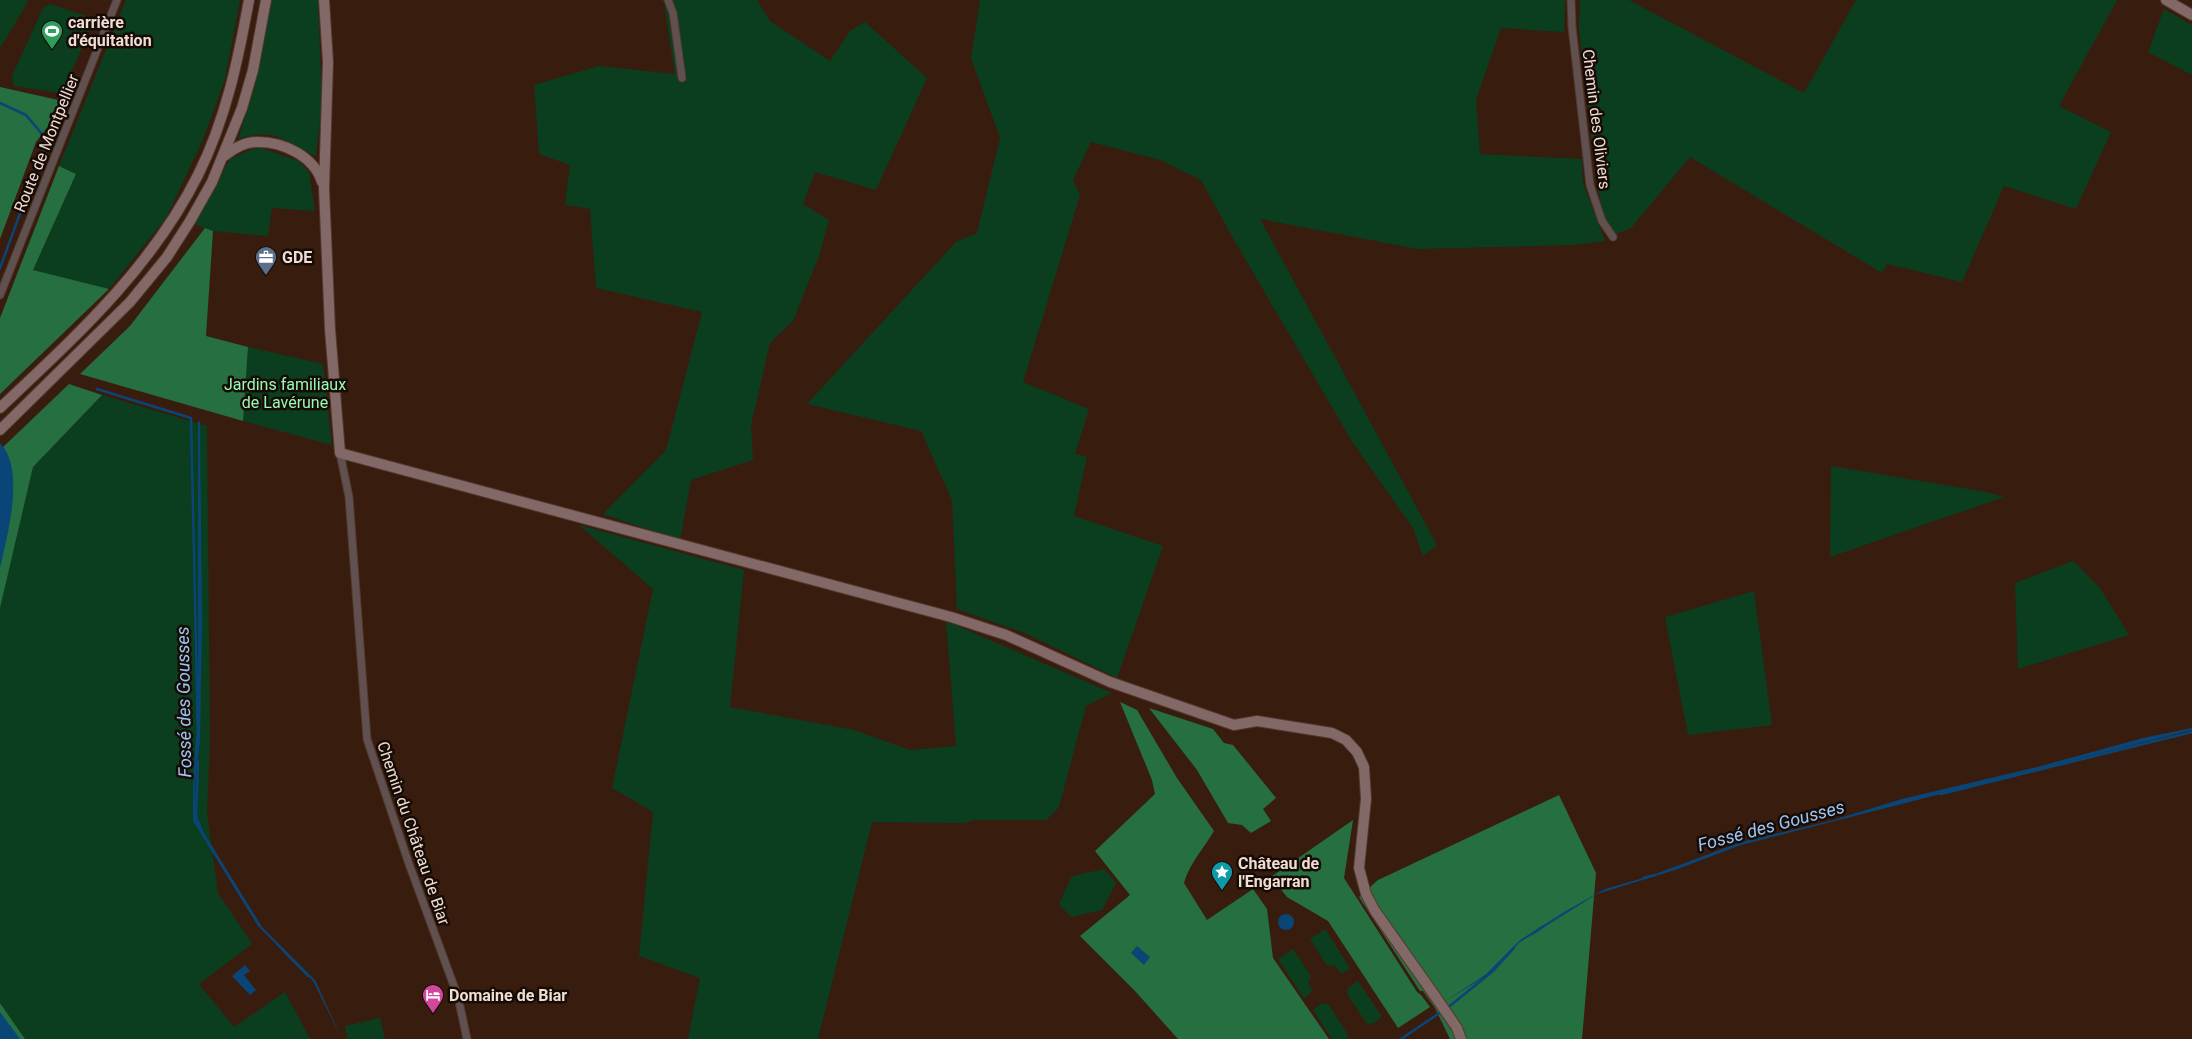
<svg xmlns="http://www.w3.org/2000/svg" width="2192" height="1039" font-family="Roboto,sans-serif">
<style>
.green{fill:#0b3d1f}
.forest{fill:#266f41}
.water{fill:#0a4577}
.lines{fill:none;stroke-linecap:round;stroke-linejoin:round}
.stream{stroke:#0a4577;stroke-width:2.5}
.street-casing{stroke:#52382b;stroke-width:9}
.secondary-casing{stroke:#52382b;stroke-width:12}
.street{stroke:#60504f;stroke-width:7}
.secondary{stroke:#826866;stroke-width:10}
.labels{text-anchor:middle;stroke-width:5;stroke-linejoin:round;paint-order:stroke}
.poi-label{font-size:16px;font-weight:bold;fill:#f0ddd4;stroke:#170b06;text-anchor:start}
.street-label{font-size:16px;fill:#f0ddd4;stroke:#170b06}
.park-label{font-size:16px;fill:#98f9b4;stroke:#170b06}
.water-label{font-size:18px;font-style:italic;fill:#9bc6f4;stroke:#170b06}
</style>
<rect width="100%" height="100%" fill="#381d0f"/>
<g class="green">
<path d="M0,0h27l1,2 -28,46z"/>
<path d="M126,0h114l-15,79 -23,63 -36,76 -57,71 -76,-19 43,-96 -17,-8z"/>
<path d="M271,0h47l4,103 -6,53c-35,-14 -36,-29 -78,-17l16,-49z"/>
<path d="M661,0h96l13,21 60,40 20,-30 15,-9 62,56 -51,112 -61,-18 -12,32 26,16 -10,36 -26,65 -23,22 -19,82 2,35 -62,20 -11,60 -77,-26 63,-64 36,-138 -106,-24 -6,-79 -25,-4 5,-40 -31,-11 -5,-69 65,-19 76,8 -11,-72z"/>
<path d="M980,0h585l-1,32 -63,-4 -25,72 4,54 102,5 1,24 22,58 -30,4 -157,4 -158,-30 177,326 -14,11 -10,-28 -60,-85 -119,-203 -33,-60 -41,-20 -69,-18 -18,38 7,15 -57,187 66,27 -14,45 12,3 -13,59 89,30 -46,132 -90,-44 -70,-25 -5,-109 -31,-69 -114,-27 149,-162 21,-9 23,-95 -29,-80z"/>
<path d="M1580,0h49l175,93 52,-93h261l-58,106 52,26 -35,77 -72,-23 -42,96 -75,-18 -5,9 -192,-116 -59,71 -15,6 -12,-18 -7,-31 -18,-155z"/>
<path d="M50,4l39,13 3,6 -28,67 -4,3 -46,-7 -2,-10 31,-68z"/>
<path d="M2164,9l28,16v50l-44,-23z"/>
<path d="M258,147l41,14 10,11 6,39 -43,-3 -4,28 -55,-5 -19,-7 36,-65z"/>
<path d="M248,347l75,17 9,81 -89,-24z"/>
<path d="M102,395l105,31 3,315 -3,72 11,80 34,51 -53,40 35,43 51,-35 25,47h-285l-25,-36v-395l33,-141z"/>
<path d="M1831,466l155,26 18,5 -174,60z"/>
<path d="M579,525l165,45 -14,137 124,23 56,20 46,-4 -10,-125 166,72 -26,13 -27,101 -13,13h-70l-13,3 -91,-1 -54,217h-130l12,-61 -61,-22 14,-144 -41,-24 41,-199z"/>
<path d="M2073,561l27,27 29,47 -111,34 -3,-86z"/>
<path d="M1754,591l18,134 -84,10 -23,-118z"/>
<path d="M1104,869l12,14 -14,27 -31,7 -12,-13 13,-28z"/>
<path d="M1325,929l25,39 -9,6 -6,-9 -8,1 -17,-27z"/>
<path d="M1293,949l18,27 -3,7 5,8 -9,7 -26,-39z"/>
<path d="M1358,981l24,36 -8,6 -7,1 -20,-30 1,-6z"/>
<path d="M1322,1003l7,2 19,30 -1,4h-15l-19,-29z"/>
<path d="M380,1018l5,21h-37l-3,-13z"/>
</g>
<g class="forest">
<path d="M0,87l67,15 -31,40 -36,97z"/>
<path d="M59,166l17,8 -43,96 76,19 -109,105v-76z"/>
<path d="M205,228l8,3 -7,105 42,11 -5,74 -163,-47 50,-48z"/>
<path d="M69,384l33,11 -69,72 -33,141v-158z"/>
<path d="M1120,702l17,8 40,68 37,53c-10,17 -25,33 -30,52l23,37 46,-31 14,20 6,49 56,81h-151l-43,-48 -55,-55 50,-41 -35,-44 60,-57 -3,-14z"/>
<path d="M1149,708l64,21 11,14 9,2 43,53 -13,11 8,12 -20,12 -9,-8 -14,-2 -31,-53z"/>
<path d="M1559,795l37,78 -14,166h-132l-15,-31 -12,-17h-3l-61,-94 19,-17z"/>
<path d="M1353,820l-9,58 73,114 4,3 9,12 -32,21 -70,-107 -41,-24 -16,-20z"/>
<path d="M0,1003l25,36h-25z"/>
</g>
<g class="water">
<path d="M198,421l2,1 2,201 -2,117 -5,42 1,38 66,107 53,53 27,59 -29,-58 -55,-55 -65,-105v-35l3,-50h2z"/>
<path d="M0,443c26,26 7,93 0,125z"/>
<path d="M2192,728v2l-451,115 -66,25 -78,24 -78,49 -31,32 -44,27 41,-27 35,-35 44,-28 41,-23 45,-13 91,-34 89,-21 72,-22 139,-33 102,-28z"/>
<circle cx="1286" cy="922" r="8"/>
<path d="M1137,946l13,11 -6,8 -13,-12z"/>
<path d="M245,965l5,6 -6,4 12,15 -6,5 -18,-19z"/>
<path d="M0,1012l20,27h-20z"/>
</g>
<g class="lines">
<g class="stream">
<path d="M0,103l26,12 21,25 -47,128"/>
<path d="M97,389l94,29 7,320"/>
<path d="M198,761l-2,55 6,16"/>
<path d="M1941,794l251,-62"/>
<path d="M1643,878l12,-3"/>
<path d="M1532,934l12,-8"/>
<path d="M277,944l31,32"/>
<path d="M1446,1009l47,-38 21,-23"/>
<path d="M1401,1039l40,-27"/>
</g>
<g class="street-casing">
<g id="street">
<path d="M668,0l5,13 9,65"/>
<path d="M1571,0l1,27 18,158 12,36 11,16"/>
<path d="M0,295l117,-295"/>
<path d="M340,453l9,44 18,242 42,125 49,133 9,42"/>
</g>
</g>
<g class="secondary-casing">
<g id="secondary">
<path d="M324,0l4,62 -4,126 6,141 10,124 611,164 55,18 104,47 124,43 23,-4 75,12 14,7 11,12 7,15 2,32 -7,69 7,26 9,17 60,85 22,32 4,11"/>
<path d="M2166,0l26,15"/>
<path d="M224,156c9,-7 20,-14 32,-14 26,-1 58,14 66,40"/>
<path d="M0,408c75,-71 151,-139 198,-233 28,-56 40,-115 51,-175"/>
<path d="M0,430l130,-128 37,-45 23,-36 22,-39 30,-74 11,-38 13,-70"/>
</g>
</g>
<use href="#street" class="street"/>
<use href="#secondary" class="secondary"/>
</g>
<defs>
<g id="stadium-pin" transform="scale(1.125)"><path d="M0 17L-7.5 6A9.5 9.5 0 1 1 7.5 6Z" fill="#2e9e5b" stroke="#170b06"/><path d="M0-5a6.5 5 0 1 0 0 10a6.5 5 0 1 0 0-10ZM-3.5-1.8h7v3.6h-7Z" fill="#fff"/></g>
<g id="office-pin" transform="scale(1.125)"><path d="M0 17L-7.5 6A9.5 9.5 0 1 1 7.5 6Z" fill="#5c6f8a" stroke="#170b06"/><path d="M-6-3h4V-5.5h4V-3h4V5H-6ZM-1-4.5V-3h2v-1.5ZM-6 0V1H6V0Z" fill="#fff"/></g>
<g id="sight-pin" transform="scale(1.125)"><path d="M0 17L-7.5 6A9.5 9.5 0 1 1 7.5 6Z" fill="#0f9aa8" stroke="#170b06"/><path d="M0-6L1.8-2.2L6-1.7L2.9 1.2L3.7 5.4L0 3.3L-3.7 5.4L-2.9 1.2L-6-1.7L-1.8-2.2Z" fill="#fff"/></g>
<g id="hotel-pin" transform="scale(1.125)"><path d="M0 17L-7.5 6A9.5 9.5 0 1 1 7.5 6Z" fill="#d1479c" stroke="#170b06"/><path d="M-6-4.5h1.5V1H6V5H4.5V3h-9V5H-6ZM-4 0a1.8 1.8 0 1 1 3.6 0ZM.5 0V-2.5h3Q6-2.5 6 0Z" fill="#fff"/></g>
</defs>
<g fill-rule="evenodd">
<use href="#stadium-pin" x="52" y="31"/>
<use href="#office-pin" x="266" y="257"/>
<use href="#sight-pin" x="1222" y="872"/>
<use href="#hotel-pin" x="433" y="995"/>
</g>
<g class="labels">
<g class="poi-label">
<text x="68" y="28">carrière<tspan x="68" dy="18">d'équitation</tspan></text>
<text x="282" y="263">GDE</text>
<text x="1238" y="869">Château de<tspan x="1238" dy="18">l'Engarran</tspan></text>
<text x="449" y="1001">Domaine de Biar</text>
</g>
<g class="street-label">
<text transform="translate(1597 119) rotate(83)" y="6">Chemin des Oliviers</text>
<text transform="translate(46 143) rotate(-68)" y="6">Route de Montpellier</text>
<text transform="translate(414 833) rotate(71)" y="6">Chemin du Château de Biar</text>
</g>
<g class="park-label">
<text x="285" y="390">Jardins familiaux<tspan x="285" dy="18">de Lavérune</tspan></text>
</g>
<g class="water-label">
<text transform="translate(184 702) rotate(-91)" y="6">Fossé des Gousses</text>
<text transform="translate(1771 826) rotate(-15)" y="6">Fossé des Gousses</text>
</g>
</g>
</svg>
